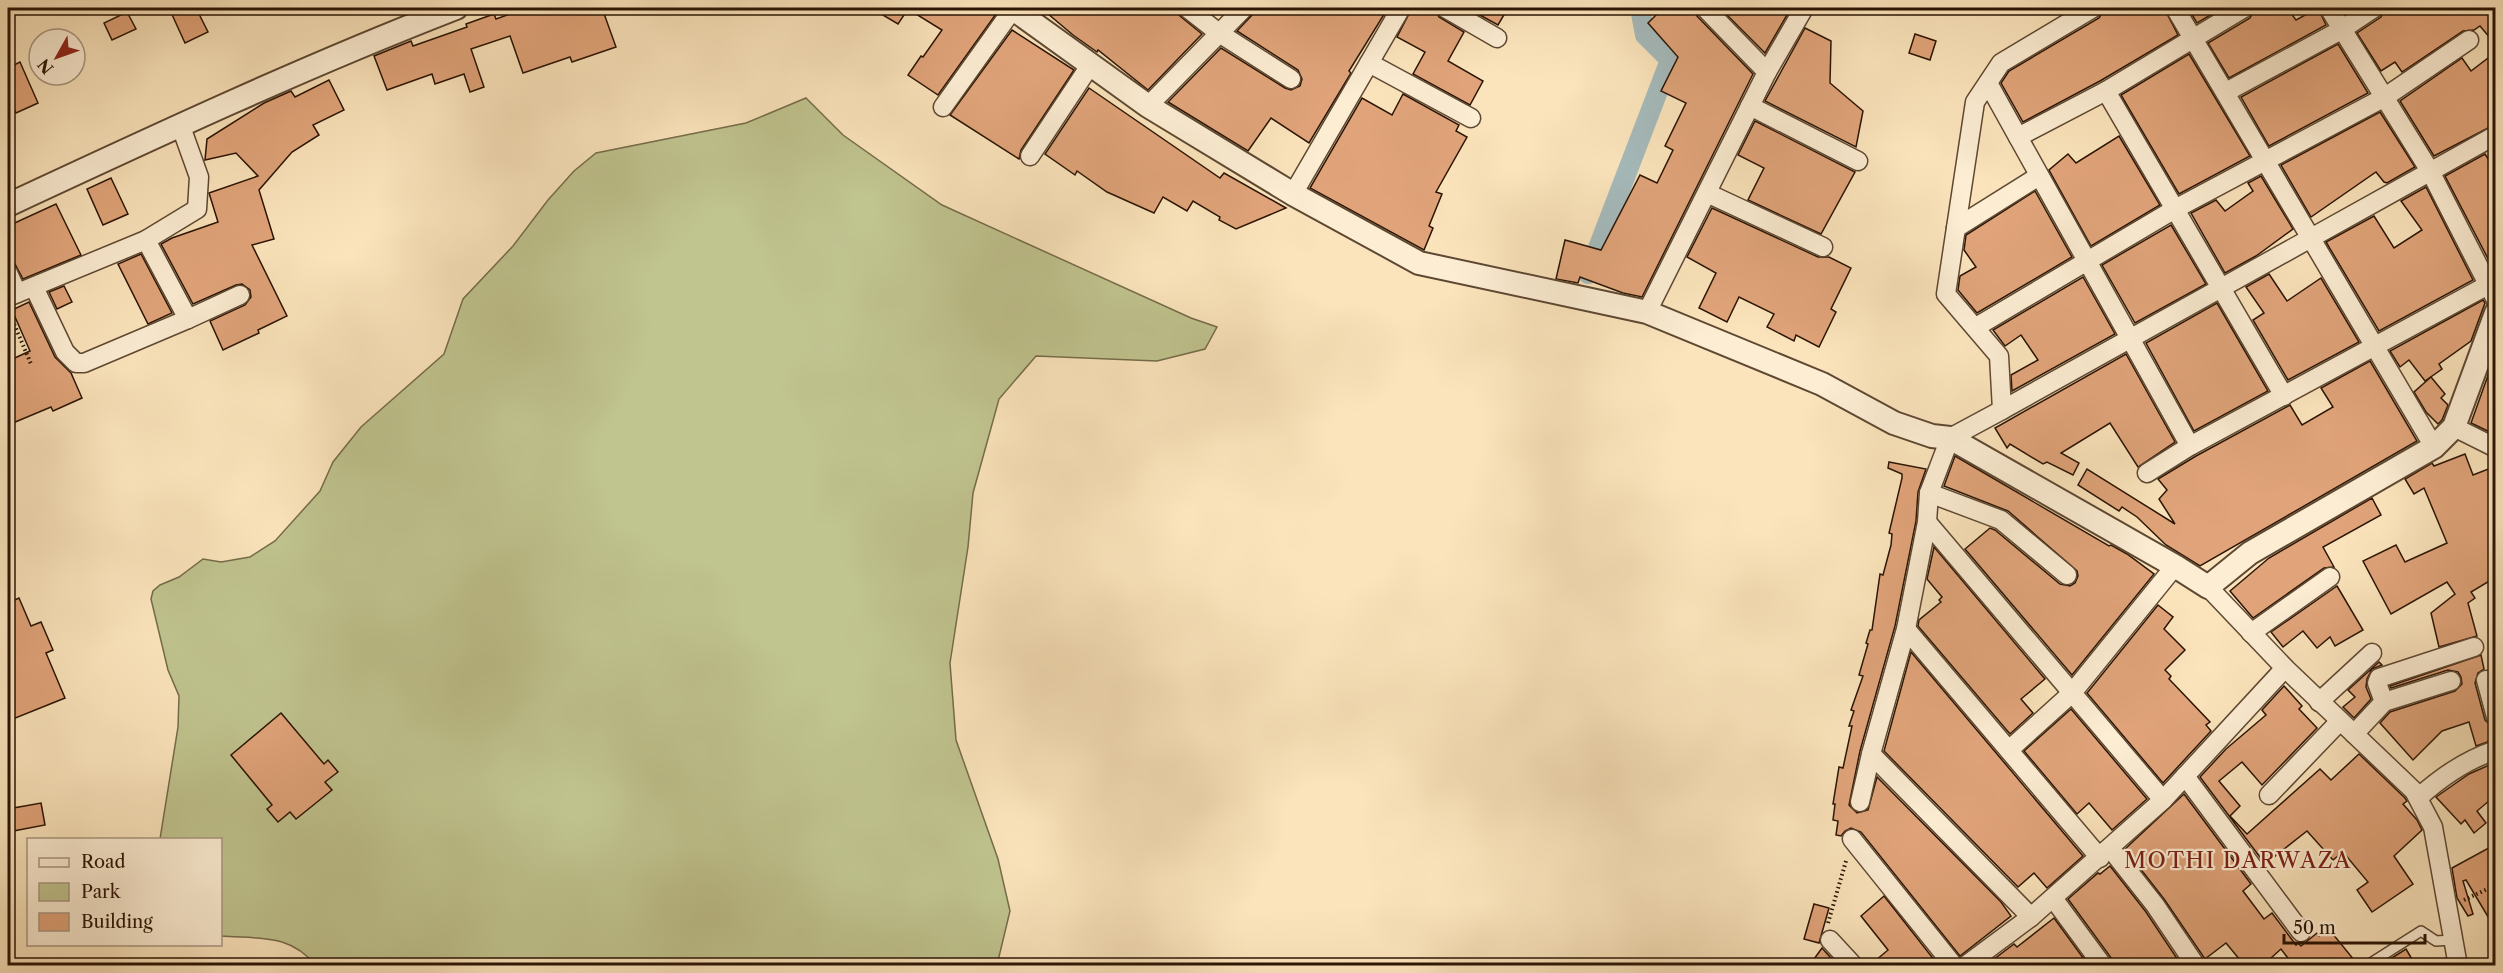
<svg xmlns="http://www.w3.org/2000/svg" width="2503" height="973" font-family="'Libre Caslon Text',serif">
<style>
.green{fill:#c0c48f;stroke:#756c4a;stroke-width:1.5}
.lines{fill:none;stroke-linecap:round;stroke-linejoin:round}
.canal{stroke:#a5bbbd;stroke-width:20}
.building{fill:#e1a47a;stroke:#2a1404;stroke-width:1.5}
.service-casing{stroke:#5e4832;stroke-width:12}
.minor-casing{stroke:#5e4832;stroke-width:21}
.tertiary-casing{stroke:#5e4832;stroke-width:26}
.path{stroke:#2a1404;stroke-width:4;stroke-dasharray:1.5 3;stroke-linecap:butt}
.service{stroke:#fcedd3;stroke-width:9}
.minor{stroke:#fcedd3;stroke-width:18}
.tertiary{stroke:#fcedd3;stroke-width:22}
.labels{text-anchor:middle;stroke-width:4.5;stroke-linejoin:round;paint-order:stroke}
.neighbourhood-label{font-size:22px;letter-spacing:1.5px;fill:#7a1f14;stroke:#fcedd3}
</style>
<rect width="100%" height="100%" fill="#fbe4bc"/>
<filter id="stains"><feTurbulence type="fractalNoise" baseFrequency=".00333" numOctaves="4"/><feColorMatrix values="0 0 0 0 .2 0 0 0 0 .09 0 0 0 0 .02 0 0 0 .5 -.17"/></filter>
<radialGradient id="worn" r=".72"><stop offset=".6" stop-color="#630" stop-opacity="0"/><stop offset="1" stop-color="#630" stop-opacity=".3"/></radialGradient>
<path class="green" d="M806,98l37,37 99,70 249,113 26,9 -12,22 -48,12 -121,-5 -37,43 -26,94 -5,54 -18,116 6,77 42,119 12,52 -13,54 -681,1c-26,-33 -58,-27 -95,-30l-1,-96 -60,-1 18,-112 1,-31 -11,-26 -17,-71 2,-8 7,-6 19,-8 24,-18 18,3 29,-5 25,-16 45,-50 13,-29 28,-35 83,-73 19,-55 50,-53 35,-46 26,-29 22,-18 150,-30z"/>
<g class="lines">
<path class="canal" d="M1588,274l82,-214 -25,-25 -5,-27"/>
</g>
<g class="building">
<path d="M169,8h27l12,24 -23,11z"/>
<path d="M527,8h75l14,39 -44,15 -2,-5 -47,16 -13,-37 -39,13 13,38 -14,5 -6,-18 -29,10 -3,-10 -45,16 -13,-34 37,-15 2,5 54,-19 -1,-3 28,-10 2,5z"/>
<path d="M871,8h115l10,6 -58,81 -30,-20 13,-19 2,1 19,-27 -34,-21 -10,15z"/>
<path d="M1041,8h135l4,8 22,18 -54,56 -50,-40 -1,2 -24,-17z"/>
<path d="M1255,8h133l-39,63 2,2 -42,70 -38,-25 -23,33 -80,-49 53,-54 64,40 6,2 9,-4 2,-7 -4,-9 -61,-39 15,-16z"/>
<path d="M1412,8h22l5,9 25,15 -16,29 35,20 -13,24 -57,-31 12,-22 -28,-15z"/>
<path d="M1467,8h41l-10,17z"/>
<path d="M1650,8h44l3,8 56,58 -111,223 -19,-4 -43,-16 -2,6 -22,-4 9,-39 36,10 39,-75 17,8 16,-33 -8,-4 21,-43 -25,-12 17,-34 -30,-34 8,-8z"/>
<path d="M1720,8h71l-26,45z"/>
<path d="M2105,8h59l14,27 -78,46 -77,41 -22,-39 8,-12 90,-53z"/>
<path d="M2188,8h23l3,5 -17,10z"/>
<path d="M2255,8h32l9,12 22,-12 8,17 -97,53 -21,-35 42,-25z"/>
<path d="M2385,8h111v37l-16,-19 -6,4 -11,1 -61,41 -7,-10 -14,9 -24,-38 24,-16z"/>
<path d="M127,12l9,17 -24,11 -8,-17z"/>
<path d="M1805,28l26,13 -1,42 33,28 -7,36 -91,-46z"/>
<path d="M1012,30l62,40 -53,80 -2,9 -69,-44z"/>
<path d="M1915,34l21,7 -6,19 -21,-7z"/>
<path d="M2338,44l30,49 -99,53 -28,-49z"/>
<path d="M2496,52v72l-62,32 -34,-55 62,-43 9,13z"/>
<path d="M2189,54l61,102 -71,38 -58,-99z"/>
<path d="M20,62l18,41 -22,10 -8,-17v-28z"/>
<path d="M329,80l15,30 -31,15 6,10 -27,17 -33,38 15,49 -22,6 35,71 -29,14 1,3 -36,17 -13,-29 35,-16 6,-8 -1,-7 -8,-6 -6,1 -43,19 -32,-60 11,-6 46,-16 -9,-29 49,-17 -22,-23 -31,7 2,-21 57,-36 27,-12 4,6z"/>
<path d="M1089,88l131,90 4,-5 62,35 -50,21 -17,-9 1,-3 -27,-16 -6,10 -24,-14 -9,16 -47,-21 -30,-21 -2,4 -30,-21z"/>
<path d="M1403,94l56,31 -3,6 11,6 -31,55 6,2 -13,32 4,2 -9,22 -114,-62 52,-90 30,17z"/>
<path d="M2380,112l35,55 -28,16 -3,-1 -8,-10 -65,45 -30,-52z"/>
<path d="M1755,121l100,51 -34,62 -73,-34 16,-32 -26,-13z"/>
<path d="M2119,136l41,69 -69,41 -42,-76 19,-16 8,9z"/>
<path d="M2485,154l11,17v103l-51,-98z"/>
<path d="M2261,176l32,53 -37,27 -31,17 -34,-60 25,-13 9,11 28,-20 -5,-8z"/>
<path d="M111,178l17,36 -25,11 -16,-36z"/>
<path d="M2426,187l47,93 -94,51 -53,-89 48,-26 20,32 28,-18 -21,-29z"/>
<path d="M2035,191l37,66 -95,56 -19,-23 2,-14 16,-9 -12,-17 2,-15z"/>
<path d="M56,204l25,51 -58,24 -15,-28v-25z"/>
<path d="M1712,208l106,49h11l22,11 -20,41 5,3 -17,35 -23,-12 -2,6 -27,-14 7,-13 -35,-17 -12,25 -28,-14 17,-35 -29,-16z"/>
<path d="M2171,225l35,59 -71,39 -33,-58z"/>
<path d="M141,254l31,59 -24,11 -30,-60z"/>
<path d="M2269,274l18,27 34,-23 38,64 -71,38 -35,-60 11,-7 -18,-26z"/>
<path d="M2083,277l32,57 -103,57 -1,-16 27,-15 -17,-25 -16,11 -12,-16z"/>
<path d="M64,286l8,16 -15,7 -8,-17z"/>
<path d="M2483,300l2,3 -14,38 -32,23 3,5 -17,12 -16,-21 -9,7 -10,-16z"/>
<path d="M29,302l26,55 16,16 11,25 -29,13 -2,-4 -43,18v-64l22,-10 -18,-41z"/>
<path d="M2217,303l51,88 -74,40 -48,-88z"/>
<path d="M2496,353v82l-25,-12z"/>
<path d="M2126,354l49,88 -37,25 -28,-44 -49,30 18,10 -6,12 -26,-13 -4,2 -33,-20 -3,4 -12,-20z"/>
<path d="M2370,361l47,80 -217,125 -34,-21 -29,-28 -15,-10 -3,4 -41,-26 9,-16 88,55 -16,-25 8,-9 -9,-11 38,-23 94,-51 12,20 31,-18 -12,-19z"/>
<path d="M2431,377l14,17 -4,4 7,7 -6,15 -4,4 -12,-12 -12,-20z"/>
<path d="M2465,454l8,21 23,-9v111l-25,15 4,6 -7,5 9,33 -38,11 -8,-34 24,-19 -8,-12 -56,32 -28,-53 33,-16 9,17 42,-19 -23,-55 -10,6 -9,-15 27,-16 2,3z"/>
<path d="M1955,456l154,90 2,-1 16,9 27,20 -82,101 -107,-126 25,-21 5,2 65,54 10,2 5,-3 3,-7 -1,-5 -69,-60 -64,-25z"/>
<path d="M1889,462l37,7 -8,23 -2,29 -21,105 -35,125 -11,54 8,8 11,-3 9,-33 124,125 10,14 -51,40 -99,-124 -10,-4 -6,3 -4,5 -5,-1 2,-14 -5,-1 2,-16h-2l6,-37 4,1 9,-42h-3l5,-15 -3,-1 12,-34 -4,-1 9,-31 -2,-1 4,-13h2l8,-56 3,1 8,-30 1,-11 -3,-1 13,-55v-4l-14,-6z"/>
<path d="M2372,498l9,17 -58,32 11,20 -10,1 -71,50 -23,-27 39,-33z"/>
<path d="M1934,547l111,132 -24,20 12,14 -23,21 -92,-108 1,-6 22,-18 -2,-2 3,-3 -15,-18z"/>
<path d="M2337,586l26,44 -28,16 -5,-9 -13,11 -14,-17 -20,16 -12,-15z"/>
<path d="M19,598l12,28 10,-4 12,28 -7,3 19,45 -57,23v-118z"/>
<path d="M2158,605l15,12 -9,12 21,21 -20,20 6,6 -2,3 41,43 -4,3 5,6 -48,52 -76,-90z"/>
<path d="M1911,652l172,204 -36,32 -13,-15 -16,14 -134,-136z"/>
<path d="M2481,655l3,14 -6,4 -3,10 10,37 9,8 2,11 -20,7 -7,-24 -27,9 -29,29 -33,-37 10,-11 65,-21 7,-7 -1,-7 -3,-5 -10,-2 -57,18 -1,-2z"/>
<path d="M2379,662l3,3 -10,4 -5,10 -1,8 5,12 -17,19 -11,-11 12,-10 -7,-7z"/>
<path d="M2284,686l18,20 -3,3 18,19 -55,57 -20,-23 -23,19 21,25 -10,10 17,18 73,-65 11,11 28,-26 46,44 2,3 -4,3 14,16 5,10 -28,26 19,28 -41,28 -15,-22 11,-8 -25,-30 -10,8 -26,-29 -42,33 -65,-87 26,-28 40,-34 -4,-5z"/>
<path d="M2071,709l76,90 -35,31 -23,-27 -12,11 -53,-63z"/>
<path d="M281,713l43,51 4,-4 10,12 -13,10 7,8 -36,29 -6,-7 -12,10 -11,-13 5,-4 -41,-50z"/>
<path d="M2496,762v33l-19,16 9,12 -12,10 -9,-13 -4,4 -25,-27 33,-23z"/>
<path d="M2184,794l67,90 -8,7 21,28 8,-6 24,32 2,-2 3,3 16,-13 2,3 9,-8 31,38h-65l-13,-17 -19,17h-17l-19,-23 -21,16 -41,-60 -39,-50z"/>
<path d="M41,803l4,22 -37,7v-23z"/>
<path d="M2496,844v86l-30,-50 -3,1 10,33 -5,2 -11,-18 -5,-30z"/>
<path d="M2110,866l36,46 36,54h-68l-2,-7 -44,-60 30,-26 2,1z"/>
<path d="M1884,896l55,70h-70l19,-16 -27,-34z"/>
<path d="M1814,904l15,4 -10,35 -15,-4z"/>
<path d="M2054,918l35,48h-104l29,-22 3,3z"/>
<path d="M1822,948l16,18h-29z"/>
<path d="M2406,949l10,17h-37z"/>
</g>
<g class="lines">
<g class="service-casing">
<path id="service" d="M2366,966l55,-35 15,10 17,-1"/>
</g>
<g class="minor-casing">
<g id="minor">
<path d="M1187,8l32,25 72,46"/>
<path d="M1445,8l52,30"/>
<path d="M1705,8l62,64"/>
<path d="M2175,8l259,439"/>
<path d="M2329,8l101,163 66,129"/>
<path d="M1369,63l102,55"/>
<path d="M1988,83l202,363"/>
<path d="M2106,91l178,305"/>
<path d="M2226,92l115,-62 33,-22"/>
<path d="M1148,106l96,-98"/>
<path d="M1750,106l108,55"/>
<path d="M943,107l70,-98"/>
<path d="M2018,137l88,-46 138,-83"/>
<path d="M1030,156l61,-92"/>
<path d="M1707,193l116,54"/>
<path d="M1293,194l108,-186"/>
<path d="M1956,228l83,-52"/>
<path d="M8,273l9,20"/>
<path d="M34,287l31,65 11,11h8l104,-44 -42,-79"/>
<path d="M8,297l138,-57 51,-31 2,-32 -19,-53"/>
<path d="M1647,312l120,-240 37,-64"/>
<path d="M188,319l52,-24"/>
<path d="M1976,327l199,-118 210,-112 84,-57"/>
<path d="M2002,410l494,-275"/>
<path d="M2454,427l42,21"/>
<path d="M2147,473l43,-27 298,-161"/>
<path d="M1929,493l72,27 66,55"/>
<path d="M1927,522l236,278"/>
<path d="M2208,587l77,81 129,123 19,36 25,139"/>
<path d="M1906,629l194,229"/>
<path d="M2251,633l79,-56"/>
<path d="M2486,680l10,37"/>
<path d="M2319,702l53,-49"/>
<path d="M2384,702l-7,-19 2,-5 95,-31"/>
<path d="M2354,734l30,-32 67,-21"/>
<path d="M2009,750l63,-57 103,-127"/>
<path d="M1871,754l160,163"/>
<path d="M2185,776l116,156"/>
<path d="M2269,795l71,-74"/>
<path d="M2418,798c23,-21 47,-38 78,-48"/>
<path d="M1860,802l11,-48 35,-125 21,-107 2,-29 21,-55 52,-28 -3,-54 -53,-62 29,-192 26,-39 92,-55"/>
<path d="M1852,839l102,127"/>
<path d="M2110,848l45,57 41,61"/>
<path d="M2053,898l50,68"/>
<path d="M1830,940l24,26"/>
<path d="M1965,966l66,-49 132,-117 122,-132"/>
</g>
</g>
<g class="tertiary-casing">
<g id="tertiary">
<path d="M1012,8l136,98 145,88 126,69 228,49 175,72 72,39 38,13 18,2 225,128 33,21 42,-34 184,-106 20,-20 42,-114"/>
<path d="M8,205c148,-69 296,-138 448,-197"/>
</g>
</g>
<g class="path">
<path d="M9,312l22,52"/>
<path d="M2464,900l32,-15"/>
<path d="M1828,923l18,-62"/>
</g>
<use href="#service" class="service"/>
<use href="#minor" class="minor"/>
<use href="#tertiary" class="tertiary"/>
</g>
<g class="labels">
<g class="neighbourhood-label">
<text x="2238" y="868">MOTHI DARWAZA</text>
</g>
</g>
<rect width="2503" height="973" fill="none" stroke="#fbe4bc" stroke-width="30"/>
<rect x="9" y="9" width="2485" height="955" fill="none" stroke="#2a1404" stroke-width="3"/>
<rect x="15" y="15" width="2473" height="943" fill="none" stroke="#2a1404" stroke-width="1.5"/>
<rect x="27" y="838" width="195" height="108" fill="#fcedd3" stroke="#a89680" stroke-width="1.5"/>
<rect x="39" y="858" width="30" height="9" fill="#fcedd3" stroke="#a89680" stroke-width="1.5"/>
<text x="81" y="868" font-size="18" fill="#2a1404">Road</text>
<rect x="39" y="883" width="30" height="18" fill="#c0c48f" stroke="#a89680" stroke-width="1.5"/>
<text x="81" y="898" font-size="18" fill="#2a1404">Park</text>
<rect x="39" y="913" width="30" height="18" fill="#e1a47a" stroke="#a89680" stroke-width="1.5"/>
<text x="81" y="928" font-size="18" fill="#2a1404">Building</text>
<g transform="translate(57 57) rotate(230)"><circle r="28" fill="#fcedd3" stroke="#a89680" stroke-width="1.5"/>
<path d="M0-4.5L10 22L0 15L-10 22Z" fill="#8f2418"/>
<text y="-9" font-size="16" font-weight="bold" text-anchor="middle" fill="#2a1404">N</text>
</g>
<path d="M2284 934v9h141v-9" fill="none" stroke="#2a1404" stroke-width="3"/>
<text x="2293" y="934" font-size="18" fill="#2a1404" stroke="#fcedd3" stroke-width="4.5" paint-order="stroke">50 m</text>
<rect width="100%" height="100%" filter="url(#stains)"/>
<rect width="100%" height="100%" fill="url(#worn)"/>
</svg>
